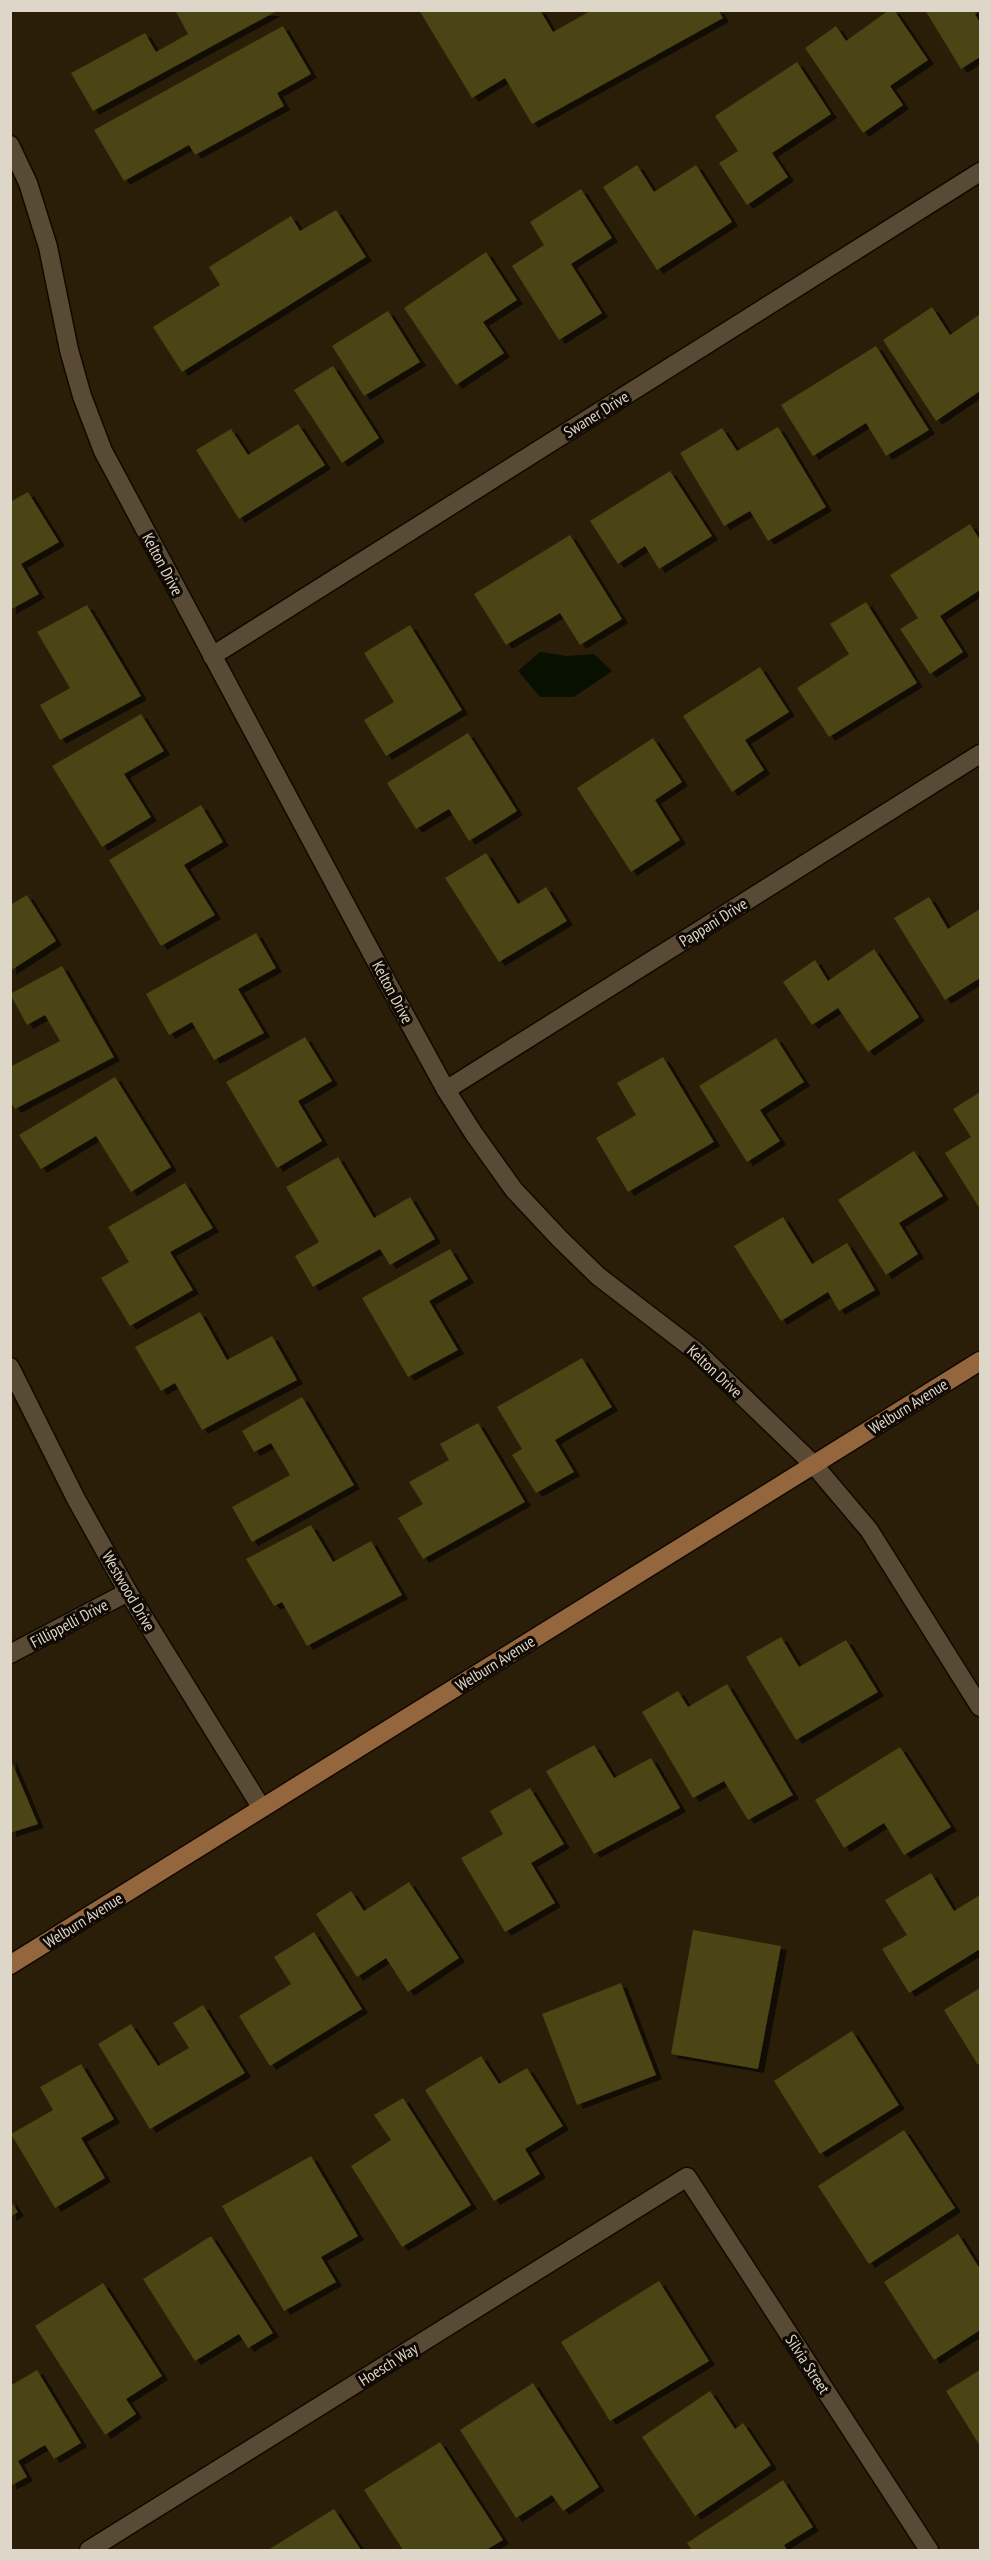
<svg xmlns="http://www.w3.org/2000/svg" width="991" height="2561" font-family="'PT Sans Narrow',sans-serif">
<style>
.water{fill:#081000}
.building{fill:#4b4412;filter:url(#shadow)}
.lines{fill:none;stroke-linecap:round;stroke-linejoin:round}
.minor-casing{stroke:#130800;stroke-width:21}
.major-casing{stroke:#130800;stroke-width:21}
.minor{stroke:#584a34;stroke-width:18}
.major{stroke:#94663e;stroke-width:18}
.labels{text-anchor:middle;stroke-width:6;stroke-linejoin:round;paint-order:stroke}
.street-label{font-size:16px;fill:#ded6c9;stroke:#0f0903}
</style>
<defs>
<filter id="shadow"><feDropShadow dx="6" dy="4" stdDeviation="0" flood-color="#0009"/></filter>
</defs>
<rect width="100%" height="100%" fill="#2a1e09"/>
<path class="water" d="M540,652l27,4 27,-2 18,17 -38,26h-34l-22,-26z"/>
<g class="building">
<path d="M175,10l100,2 -182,99 -22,-38 74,-40 11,19 32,-18z"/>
<path d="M419,10h121l13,22 39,-22h126l5,8 -191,106 -27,-46 -33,20z"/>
<path d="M889,10h5l34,50 -38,26 13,19 -40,28 -58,-85 31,-22 10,15z"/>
<path d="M925,10h55l-5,4 5,9v34l-19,12z"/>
<path d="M283,26l28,48 -34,19 7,13 -89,49 -6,-10 -65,36 -30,-51z"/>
<path d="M797,62l34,52 -59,39 16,24 -41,28 -28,-42 19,-12 -23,-35z"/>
<path d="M637,165l17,27 42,-27 36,57 -75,48 -54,-83z"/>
<path d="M581,189l31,49 -41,26 31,49 -43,27 -47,-74 32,-21 -14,-23z"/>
<path d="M336,210l30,47 -184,115 -29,-45 67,-42 -11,-18 82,-51 9,15z"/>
<path d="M486,252l31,48 -34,22 21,31 -48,32 -52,-77z"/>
<path d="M932,307l18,28 30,-21v77l-44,30 -53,-81z"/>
<path d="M388,311l32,51 -56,34 -32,-50z"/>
<path d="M876,346l53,84 -43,26 -20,-33 -53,33 -32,-51z"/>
<path d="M333,366l46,72 -37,25 -48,-73z"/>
<path d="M298,424l27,41 -86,54 -43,-69 35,-21 17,26z"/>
<path d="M778,427l48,80 -58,34 -18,-30 -26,15 -44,-73 42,-25 15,23z"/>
<path d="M670,471l42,65 -53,33 -14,-23 -27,18 -28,-43z"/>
<path d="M28,492l31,50 -38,22 18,30 -29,16v-108z"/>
<path d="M970,524l10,16v50l-40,26 23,36 -33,22 -30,-45 18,-11 -28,-43z"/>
<path d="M570,535l52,84 -42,26 -20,-32 -54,32 -32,-51z"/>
<path d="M866,602l51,81 -88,54 -32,-49 52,-34 -19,-30z"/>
<path d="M87,605l54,91 -81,44 -20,-35 30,-17 -33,-56z"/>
<path d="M410,625l52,85 -76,46 -22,-36 30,-18 -30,-49z"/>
<path d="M760,667l29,45 -44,28 19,30 -32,22 -49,-76z"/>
<path d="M141,714l23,37 -40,23 27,43 -49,30 -50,-81z"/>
<path d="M468,733l49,78 -48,30 -20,-32 -33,20 -29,-46z"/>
<path d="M653,738l29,44 -27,18 25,40 -49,32 -54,-84z"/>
<path d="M201,805l22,37 -39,23 31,50 -54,31 -52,-86z"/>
<path d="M486,853l32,51 28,-17 21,34 -68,41 -54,-84z"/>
<path d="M27,895l29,46 -46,30v-66z"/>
<path d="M929,897l19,32 32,-20v69l-35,22 -51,-82z"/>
<path d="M256,933l20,35 -38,21 26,44 -50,27 -22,-38 -23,13 -23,-41z"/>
<path d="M874,949l45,68 -51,35 -30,-44 -26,17 -29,-43 32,-22 13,21z"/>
<path d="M62,966l52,91 -99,52 -5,-8v-34l50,-26 -15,-26 -18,10 -17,-31z"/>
<path d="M305,1037l27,44 -34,20 24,40 -45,27 -51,-86z"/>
<path d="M776,1038l28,44 -44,28 20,31 -33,21 -48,-76z"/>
<path d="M663,1057l51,85 -86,50 -32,-54 40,-23 -19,-32z"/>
<path d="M115,1077l56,90 -40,25 -35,-56 -55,33 -22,-34z"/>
<path d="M980,1092v117l-35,-56 26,-16 -18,-28z"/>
<path d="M914,1151l29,45 -44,27 19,31 -32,21 -48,-75z"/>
<path d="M338,1157l36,61 36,-21 25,42 -45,26 -10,-16 -67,38 -18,-31 24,-14 -33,-55z"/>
<path d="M185,1183l28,45 -43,24 23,38 -63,36 -29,-48 28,-16 -21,-35z"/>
<path d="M783,1217l29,47 35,-21 28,47 -36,21 -11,-19 -47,29 -47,-75z"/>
<path d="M450,1249l18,30 -39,22 29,49 -50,27 -46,-79z"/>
<path d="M200,1312l27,48 45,-24 25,44 -95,50 -27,-47 -14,8 -26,-44z"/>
<path d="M582,1358l30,49 -57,33 19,32 -38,21 -24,-38 10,-6 -25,-42z"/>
<path d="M302,1397l52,88 -102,57 -20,-35 58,-32 -19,-32 -17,9 -12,-21z"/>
<path d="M478,1423l47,79 -102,57 -25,-41 25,-14 -14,-22 40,-22 -9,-16z"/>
<path d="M311,1525l22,37 38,-21 31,54 -95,51 -25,-44 -8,4 -28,-47z"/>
<path d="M781,1637l18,30 47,-27 32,52 -82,48 -50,-83z"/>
<path d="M727,1684l66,111 -45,25 -24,-39 -31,17 -51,-86 36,-21 10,16z"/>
<path d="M594,1745l20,33 37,-20 29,50 -86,46 -48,-83z"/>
<path d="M900,1747l51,80 -47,28 -20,-32 -40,25 -29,-48z"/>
<path d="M10,1758l28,66 -28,9z"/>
<path d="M530,1788l34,56 -33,19 24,40 -50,29 -44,-74 42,-24 -13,-23z"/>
<path d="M931,1873l23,38 26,-16v54l-71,44 -27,-44 25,-14 -22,-35z"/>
<path d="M409,1882l50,76 -51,34 -22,-34 -29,19 -41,-63 35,-23 13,20z"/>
<path d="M693,1930l88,16 -23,123 -87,-15z"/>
<path d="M314,1932l48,77 -92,57 -31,-50 52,-32 -17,-27z"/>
<path d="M621,1983l35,92 -79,30 -35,-91z"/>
<path d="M980,1988v75l-2,2 -34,-55z"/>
<path d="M203,2005l42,68 -95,56 -52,-85 33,-20 27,42 31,-18 -16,-25z"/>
<path d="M852,2031l47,74 -79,49 -46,-73z"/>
<path d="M481,2056l18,28 28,-16 36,58 -38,23 15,25 -46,27 -69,-111z"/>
<path d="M81,2064l33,55 -33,19 24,40 -50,30 -44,-74 42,-24 -13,-23z"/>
<path d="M403,2098l68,107 -69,42 -51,-81 40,-26 -17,-25z"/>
<path d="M904,2130l51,78 -86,56 -51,-78z"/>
<path d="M311,2156l47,80 -37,21 15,25 -52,29 -62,-105z"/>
<path d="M10,2200l8,12 -8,5z"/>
<path d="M958,2234l22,35v61l-46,30 -50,-78z"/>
<path d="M211,2236l62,97 -25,15 -9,-14 -44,27 -52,-82z"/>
<path d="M659,2281l50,80 -99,60 -49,-79z"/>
<path d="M103,2283l59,93 -36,23 10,15 -31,21 -70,-109z"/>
<path d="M37,2370l44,73 -27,16 -9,-14 -27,16 9,16 -17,9v-100z"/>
<path d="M980,2370v76l-34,-55z"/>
<path d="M533,2383l66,104 -36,24 -11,-16 -36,23 -56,-88z"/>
<path d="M710,2391l25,38 8,-6 28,42 -76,51 -53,-79z"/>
<path d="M440,2442l63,98 -17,10h-83l-39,-60z"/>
<path d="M783,2480l30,47 -29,18 3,5h-95l-5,-7z"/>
<path d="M334,2509l27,41h-93z"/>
</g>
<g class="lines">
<g class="minor-casing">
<g id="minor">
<path d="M10,145l18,38 20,64 21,103 13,46 21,55 297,555 46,84 28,44 40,56 46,49 38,37 99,76 117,113 55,65 111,177"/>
<path d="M212,656l768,-484"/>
<path d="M446,1090l534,-336"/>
<path d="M10,1367l66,132 52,93 133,215"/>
<path d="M10,1654l118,-62"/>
<path d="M89,2550l598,-373 242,373"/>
</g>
</g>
<g class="major-casing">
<path id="major" d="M10,1965l970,-604"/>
</g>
<use href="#minor" class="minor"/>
<use href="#major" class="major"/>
</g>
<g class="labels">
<g class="street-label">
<text transform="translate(596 414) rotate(-32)" y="6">Swaner Drive</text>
<text transform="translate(163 564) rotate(62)" y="6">Kelton Drive</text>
<text transform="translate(713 922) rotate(-32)" y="6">Pappani Drive</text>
<text transform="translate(393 992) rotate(62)" y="6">Kelton Drive</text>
<text transform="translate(715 1371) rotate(43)" y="6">Kelton Drive</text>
<text transform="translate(908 1406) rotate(-32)" y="6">Welburn Avenue</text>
<text transform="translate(129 1591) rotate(60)" y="6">Westwood Drive</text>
<text transform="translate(69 1623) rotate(-28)" y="6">Fillippelli Drive</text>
<text transform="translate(495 1663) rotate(-32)" y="6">Welburn Avenue</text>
<text transform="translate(83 1920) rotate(-32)" y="6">Welburn Avenue</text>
<text transform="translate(388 2364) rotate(-32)" y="6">Hoesch Way</text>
<text transform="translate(808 2364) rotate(57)" y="6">Silvia Street</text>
</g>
</g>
<rect width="991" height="2561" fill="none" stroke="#ded6c9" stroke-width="24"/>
</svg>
